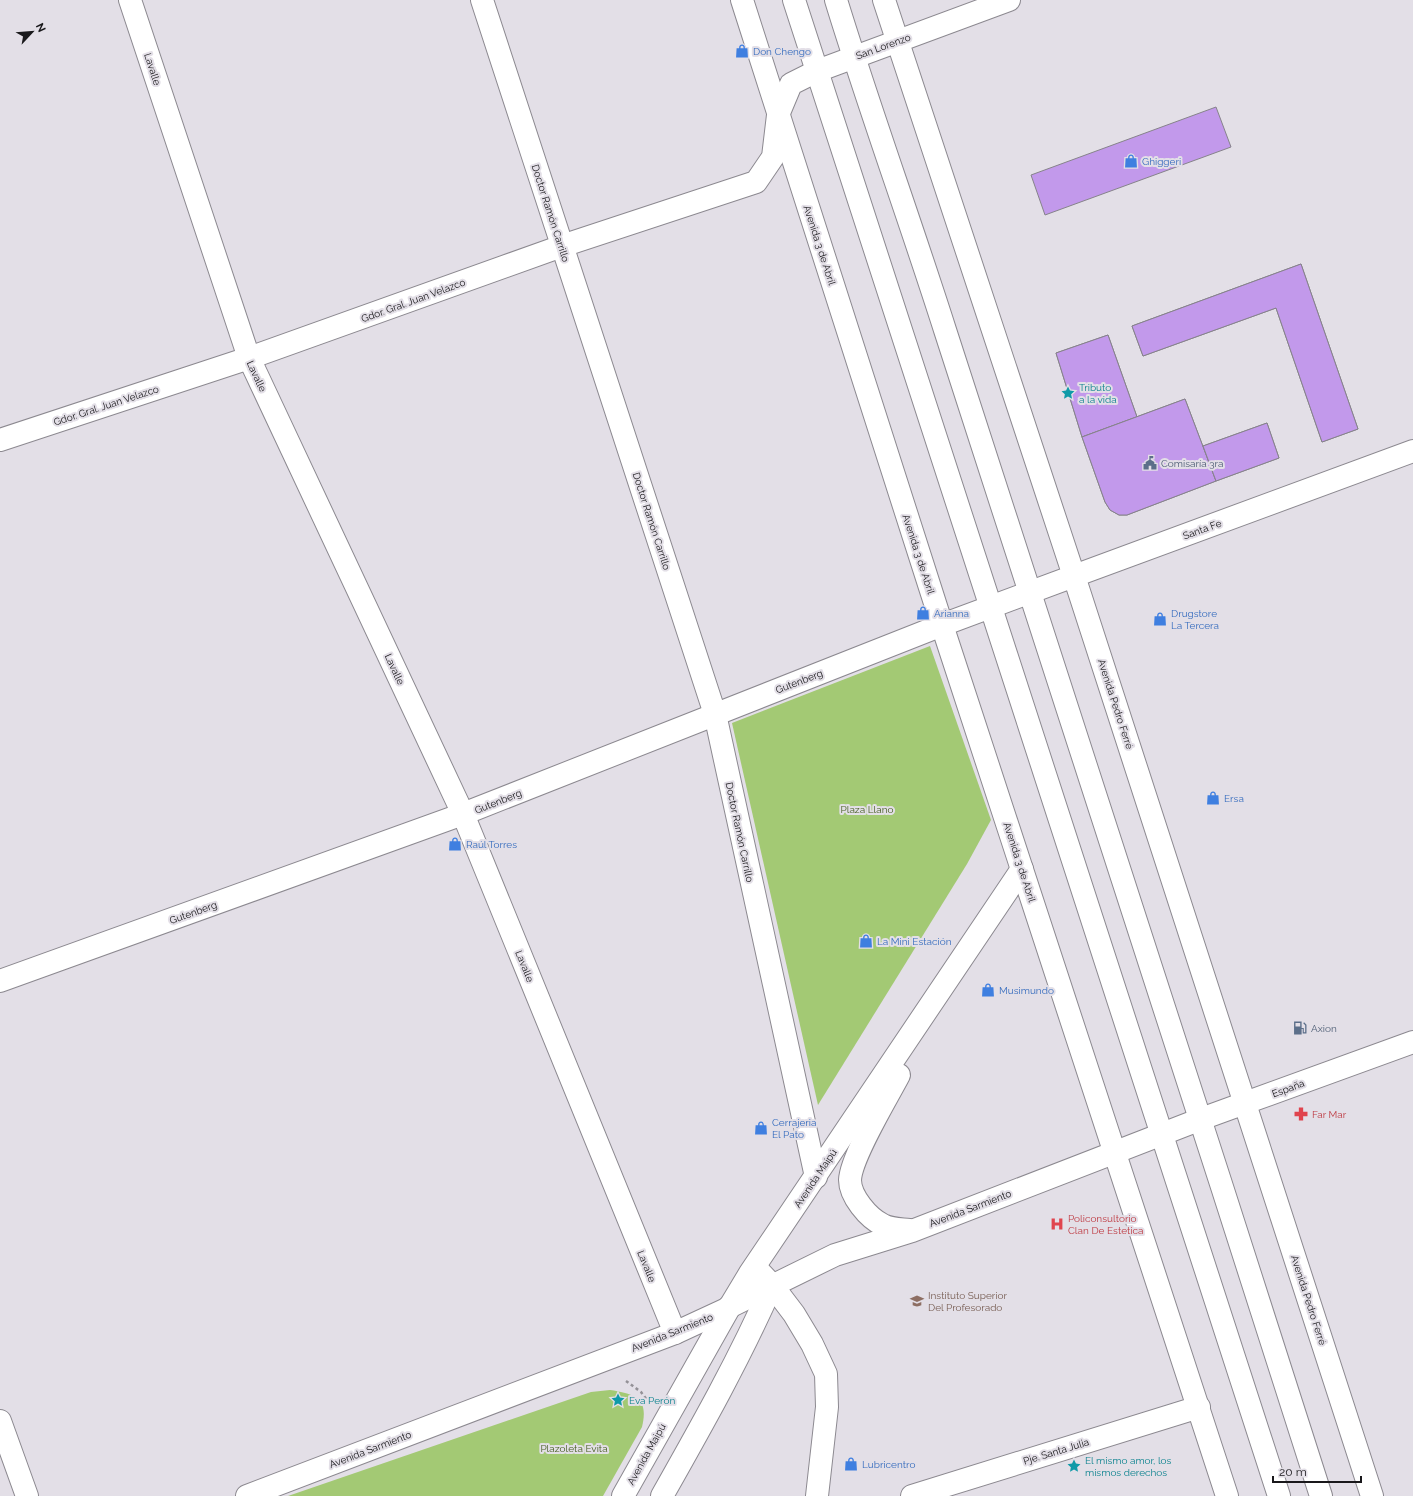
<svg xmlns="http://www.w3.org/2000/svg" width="1413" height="1496" font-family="Raleway,sans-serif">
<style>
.green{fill:#a3c974}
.building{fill:#c299eb;stroke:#86838a;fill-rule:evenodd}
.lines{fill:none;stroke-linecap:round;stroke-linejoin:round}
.minor-casing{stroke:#8c8990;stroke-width:24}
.secondary-casing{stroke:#8c8990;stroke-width:24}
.primary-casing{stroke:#8c8990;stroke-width:24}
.trunk-casing{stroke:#8c8990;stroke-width:24}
.path{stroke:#949197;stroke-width:2.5;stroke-dasharray:3 3;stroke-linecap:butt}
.minor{stroke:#fff;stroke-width:22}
.secondary{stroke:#fff;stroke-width:22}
.primary{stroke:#fff;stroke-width:22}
.trunk{stroke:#fff;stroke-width:22}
.labels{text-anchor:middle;stroke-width:4;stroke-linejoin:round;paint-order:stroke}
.street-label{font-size:10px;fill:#19181b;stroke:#e3dfe7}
.shop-label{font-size:10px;fill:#366cbe;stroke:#e3dfe7;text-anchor:start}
.culture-label{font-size:10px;fill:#0d838f;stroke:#e3dfe7;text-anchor:start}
.service-label{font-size:10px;fill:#4e5e75;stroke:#e3dfe7;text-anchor:start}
.park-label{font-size:10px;fill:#465e22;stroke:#e3dfe7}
.health-label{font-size:10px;fill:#be3a42;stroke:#e3dfe7;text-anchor:start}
.education-label{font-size:10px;fill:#785e54;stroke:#e3dfe7;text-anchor:start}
</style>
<rect width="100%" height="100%" fill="#e3dfe7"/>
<g class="green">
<path d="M930,646l61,174 -24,44 -149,241 -86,-382z"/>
<path d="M610,1390c25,4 39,8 32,37l-39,69h-315l303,-104z"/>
</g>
<g class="building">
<path d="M1216,107l15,40 -186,68 -14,-40z"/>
<path d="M1301,264l57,165 -36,13 -46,-134 -133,48 -11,-30z"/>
<path d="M1301,264l57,165 -36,13 -46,-134 -133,48 -11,-30z"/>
<path d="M1108,335l29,82 -55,20 -26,-84z"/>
<path d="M1108,335l29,82 -55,20 -26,-84z"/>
<path d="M1185,399l31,82 -89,34h-8l-9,-5 -5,-8 -23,-65zM1166,433l10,26 -43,17 -10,-26z"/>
<path d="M1185,399l31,82 -89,34h-8l-9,-5 -5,-8 -23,-65z"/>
<path d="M1267,423l12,35 -63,23 -13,-35z"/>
<path d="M1267,423l12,35 -63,23 -13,-35z"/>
</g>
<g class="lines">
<g class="minor-casing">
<g id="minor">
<path d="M130,0l119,358 214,456 212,519"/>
<path d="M482,0l233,714 101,463"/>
<path d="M0,440l249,-82 313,-112 194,-64 17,-25 5,-42 13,-31 26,-13 192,-71"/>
<path d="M1074,576l339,-125"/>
<path d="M1245,1103l168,-61"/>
<path d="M755,1267l17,18 22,29 18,30 14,30 1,33 -10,89"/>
<path d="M0,1421l27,75"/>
<path d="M912,1496l287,-89"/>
</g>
</g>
<g class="secondary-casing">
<g id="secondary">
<path d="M742,0l200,625 285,871"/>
<path d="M884,0l190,576 298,920"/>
<path d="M0,981l463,-167 479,-189 132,-49"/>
<path d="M1201,1119l44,-16"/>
<path d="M247,1496l428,-163 54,-25"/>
</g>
</g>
<g class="primary-casing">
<g id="primary">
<path d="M899,1075c-12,23 -48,82 -49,105 0,16 18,38 33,45 7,4 18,4 26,5"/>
<path d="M729,1307l106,-52 77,-24 289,-112"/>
<path d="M623,1496l106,-188 21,-35 272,-404"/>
<path d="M662,1496c39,-69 78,-138 110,-211"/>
</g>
</g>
<g class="trunk-casing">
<g id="trunk">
<path d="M794,0l485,1496"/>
<path d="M836,0c34,111 74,220 109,330 126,389 252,777 376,1166"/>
</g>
</g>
<path class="path" d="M626,1381l15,11 6,8"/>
<use href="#minor" class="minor"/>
<use href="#secondary" class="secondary"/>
<use href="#primary" class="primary"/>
<use href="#trunk" class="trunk"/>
</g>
<defs>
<g id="shop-bare" transform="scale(1.08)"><path d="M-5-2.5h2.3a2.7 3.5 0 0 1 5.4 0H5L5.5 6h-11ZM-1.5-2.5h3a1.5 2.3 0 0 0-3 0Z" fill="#3f7fe0" stroke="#e3dfe7" stroke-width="2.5" paint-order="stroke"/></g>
<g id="sight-bare" transform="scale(1.08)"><path d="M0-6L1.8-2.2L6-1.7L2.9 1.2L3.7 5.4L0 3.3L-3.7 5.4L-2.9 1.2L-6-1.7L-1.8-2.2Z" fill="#0f9aa8" stroke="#e3dfe7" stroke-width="2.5" paint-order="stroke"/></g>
<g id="civic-bare" transform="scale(1.08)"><path d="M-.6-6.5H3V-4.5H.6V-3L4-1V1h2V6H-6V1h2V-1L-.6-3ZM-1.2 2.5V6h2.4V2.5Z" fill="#5c6f8a" stroke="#e3dfe7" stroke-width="2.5" paint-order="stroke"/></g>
<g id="fuel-bare" transform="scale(1.08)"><path d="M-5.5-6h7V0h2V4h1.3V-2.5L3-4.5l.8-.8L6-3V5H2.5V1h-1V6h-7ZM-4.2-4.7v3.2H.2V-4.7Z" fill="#5c6f8a" stroke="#e3dfe7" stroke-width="2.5" paint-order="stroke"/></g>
<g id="pharmacy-bare" transform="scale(1.08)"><path d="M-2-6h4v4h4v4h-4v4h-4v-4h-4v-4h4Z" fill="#e0444e" stroke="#e3dfe7" stroke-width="2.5" paint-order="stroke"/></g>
<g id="hospital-bare" transform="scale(1.08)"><path d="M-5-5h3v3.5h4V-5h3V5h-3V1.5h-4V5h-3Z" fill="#e0444e" stroke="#e3dfe7" stroke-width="2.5" paint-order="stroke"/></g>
<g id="university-bare" transform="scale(1.08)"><path d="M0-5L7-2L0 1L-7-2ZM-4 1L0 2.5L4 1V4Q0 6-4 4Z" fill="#8d6e63" stroke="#e3dfe7" stroke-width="2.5" paint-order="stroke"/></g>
</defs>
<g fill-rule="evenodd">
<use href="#shop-bare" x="742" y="51"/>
<use href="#shop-bare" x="1131" y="161"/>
<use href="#sight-bare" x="1068" y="393"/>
<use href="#civic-bare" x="1150" y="463"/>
<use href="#shop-bare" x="923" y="613"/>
<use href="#shop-bare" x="1160" y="619"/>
<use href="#shop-bare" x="1213" y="798"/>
<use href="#shop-bare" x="455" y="844"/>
<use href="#shop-bare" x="866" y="941"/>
<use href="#shop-bare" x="988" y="990"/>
<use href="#fuel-bare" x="1300" y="1028"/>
<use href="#pharmacy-bare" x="1301" y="1114"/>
<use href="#shop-bare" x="761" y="1128"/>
<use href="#hospital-bare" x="1057" y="1224"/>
<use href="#university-bare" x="917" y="1301"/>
<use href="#sight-bare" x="618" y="1400"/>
<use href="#shop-bare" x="851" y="1464"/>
<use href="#sight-bare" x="1074" y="1466"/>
</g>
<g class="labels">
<g class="street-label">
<text transform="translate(883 46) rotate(-20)" y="4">San Lorenzo</text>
<text transform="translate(153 69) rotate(72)" y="4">Lavalle</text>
<text transform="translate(551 213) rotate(72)" y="4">Doctor Ramón Carrillo</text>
<text transform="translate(820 245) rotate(72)" y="4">Avenida 3 de Abril</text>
<text transform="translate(413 300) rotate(-20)" y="4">Gdor. Gral. Juan Velazco</text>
<text transform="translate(257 376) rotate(65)" y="4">Lavalle</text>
<text transform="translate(106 405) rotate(-18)" y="4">Gdor. Gral. Juan Velazco</text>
<text transform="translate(652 521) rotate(72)" y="4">Doctor Ramón Carrillo</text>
<text transform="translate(1202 529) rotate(-20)" y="4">Santa Fe</text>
<text transform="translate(919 554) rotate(72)" y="4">Avenida 3 de Abril</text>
<text transform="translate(395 669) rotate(65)" y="4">Lavalle</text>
<text transform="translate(799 681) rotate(-21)" y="4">Gutenberg</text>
<text transform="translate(1116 704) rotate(72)" y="4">Avenida Pedro Ferré</text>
<text transform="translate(498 801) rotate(-22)" y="4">Gutenberg</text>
<text transform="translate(740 832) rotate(78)" y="4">Doctor Ramón Carrillo</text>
<text transform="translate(1020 862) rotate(72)" y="4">Avenida 3 de Abril</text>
<text transform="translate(193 912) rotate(-20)" y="4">Gutenberg</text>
<text transform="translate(525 966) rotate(68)" y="4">Lavalle</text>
<text transform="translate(1288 1088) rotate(-20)" y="4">España</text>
<text transform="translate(815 1178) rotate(-56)" y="4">Avenida Maipú</text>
<text transform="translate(970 1208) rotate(-21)" y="4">Avenida Sarmiento</text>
<text transform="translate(647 1266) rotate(68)" y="4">Lavalle</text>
<text transform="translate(1309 1300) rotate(72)" y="4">Avenida Pedro Ferré</text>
<text transform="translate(672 1332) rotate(-22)" y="4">Avenida Sarmiento</text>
<text transform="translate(370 1449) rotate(-21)" y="4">Avenida Sarmiento</text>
<text transform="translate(1056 1451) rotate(-17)" y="4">Pje. Santa Julia</text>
<text transform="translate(646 1454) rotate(-61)" y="4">Avenida Maipú</text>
</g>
<g class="shop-label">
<text x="753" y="55">Don Chengo</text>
<text x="1142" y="165">Ghiggeri</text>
<text x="934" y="617">Arianna</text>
<text x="1171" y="617">Drugstore<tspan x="1171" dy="12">La Tercera</tspan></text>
<text x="1224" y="802">Ersa</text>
<text x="466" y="848">Raúl Torres</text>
<text x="877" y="945">La Mini Estación</text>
<text x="999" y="994">Musimundo</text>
<text x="772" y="1126">Cerrajeria<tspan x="772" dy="12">El Pato</tspan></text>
<text x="862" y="1468">Lubricentro</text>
</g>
<g class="culture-label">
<text x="1079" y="391">Tributo<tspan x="1079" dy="12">a la vida</tspan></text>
<text x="629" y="1404">Eva Perón</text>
<text x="1085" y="1464">El mismo amor, los<tspan x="1085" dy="12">mismos derechos</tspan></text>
</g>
<g class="service-label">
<text x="1161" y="467">Comisaría 3ra</text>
<text x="1311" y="1032">Axion</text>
</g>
<g class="park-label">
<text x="867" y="813">Plaza Llano</text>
<text x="574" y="1452">Plazoleta Evita</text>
</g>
<g class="health-label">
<text x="1312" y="1118">Far Mar</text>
<text x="1068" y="1222">Policonsultorio<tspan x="1068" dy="12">Clan De Estetica</tspan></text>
</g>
<g class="education-label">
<text x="928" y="1299">Instituto Superior<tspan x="928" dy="12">Del Profesorado</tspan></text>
</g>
</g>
<g transform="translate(32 32) rotate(64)" stroke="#e3dfe7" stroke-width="3" paint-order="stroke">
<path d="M0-3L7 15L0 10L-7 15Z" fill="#19181b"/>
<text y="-6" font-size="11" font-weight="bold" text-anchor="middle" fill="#19181b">N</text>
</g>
<path d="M1273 1476v6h88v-6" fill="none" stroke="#19181b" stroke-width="2"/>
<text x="1279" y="1476" font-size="12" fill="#19181b" stroke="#e3dfe7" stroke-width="3" paint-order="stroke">20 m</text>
</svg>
